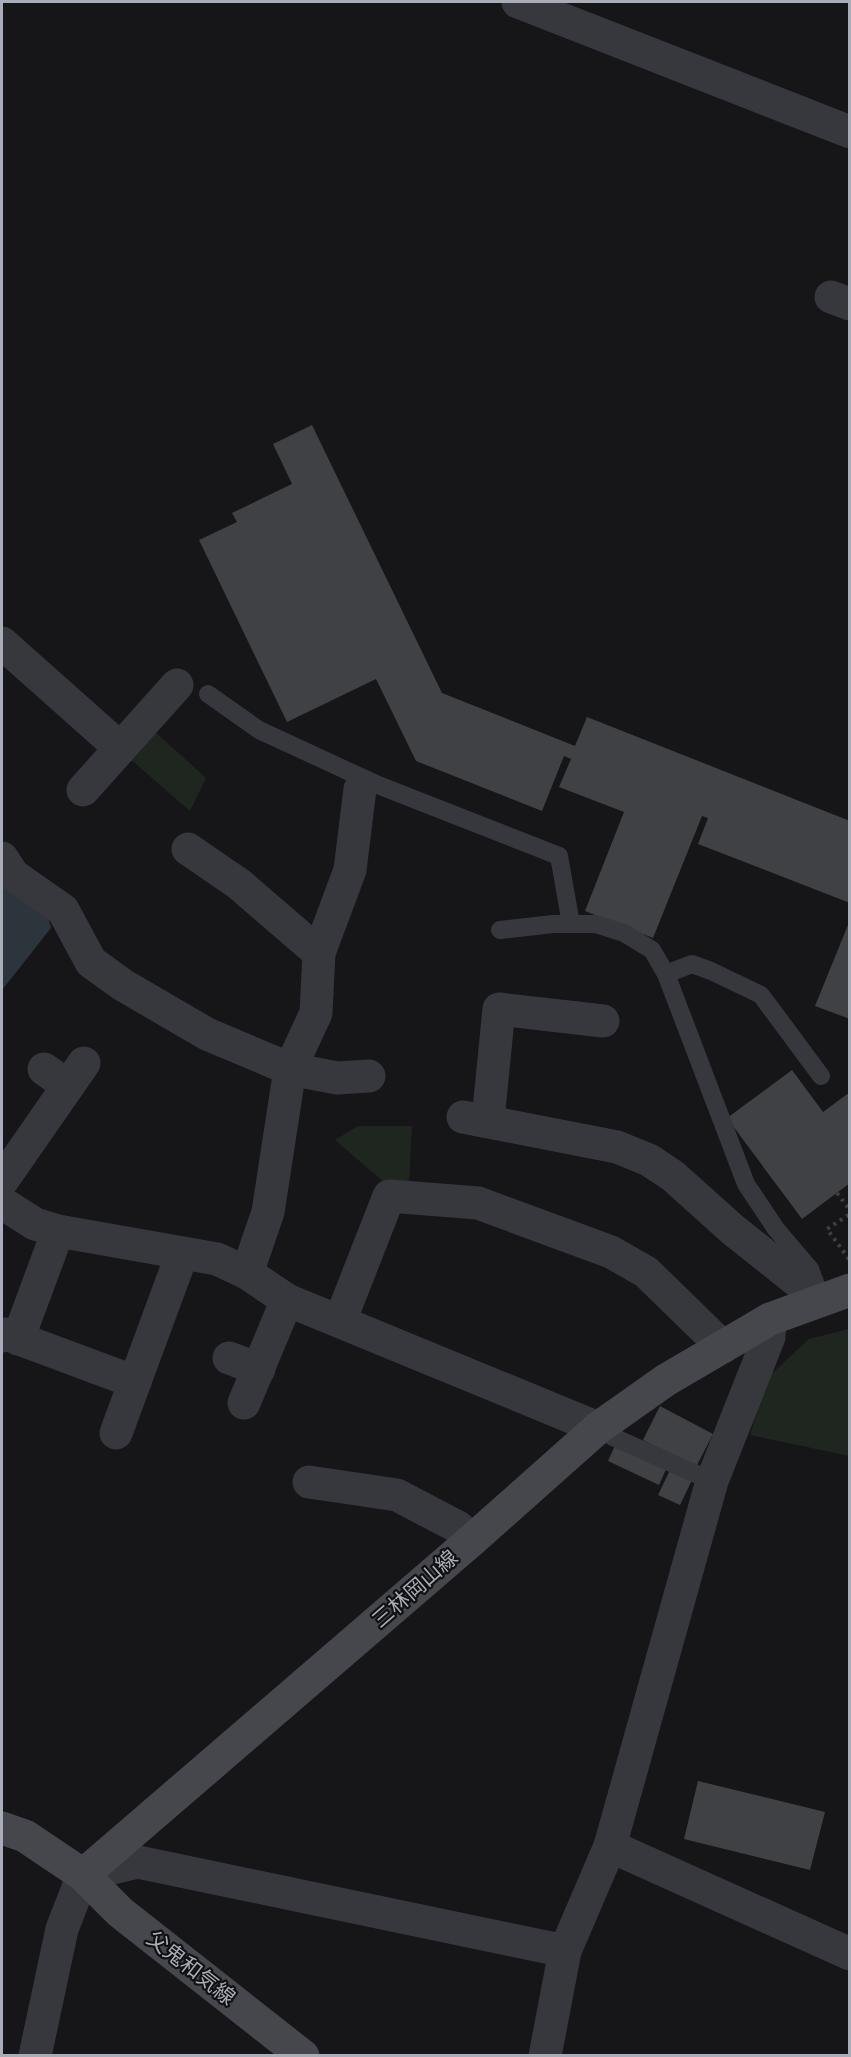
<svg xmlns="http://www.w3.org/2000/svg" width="851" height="2057" font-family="Jost,'Noto Sans JP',sans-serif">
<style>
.green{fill:#1e261f}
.water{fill:#2c353c}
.building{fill:#404145}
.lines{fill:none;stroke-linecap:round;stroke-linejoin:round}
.path{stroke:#3d3f44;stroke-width:4;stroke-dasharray:3 4.5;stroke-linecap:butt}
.service{stroke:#37383d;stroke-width:18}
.minor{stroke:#37383d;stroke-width:33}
.secondary{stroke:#45474d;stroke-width:33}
.labels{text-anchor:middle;stroke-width:4.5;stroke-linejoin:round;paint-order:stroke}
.street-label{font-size:21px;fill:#a8adb8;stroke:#111113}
</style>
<rect width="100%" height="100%" fill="#161618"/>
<g class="green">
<path d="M153,730l53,48 -16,33 -62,-54z"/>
<path d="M358,1126h54l-3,59 -24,-2 -50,-43z"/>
<path d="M849,1329v127l-99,-21 17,-57 42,-39z"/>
</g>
<path class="water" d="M2,876l45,38 4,14 -49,62z"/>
<g class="building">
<path d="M312,425l130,268 133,53 12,-29 263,104v82l-152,-59 10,-26 -6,-2 -49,122 -68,-27 39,-99 -65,-25 12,-28 -7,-3 -22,55 -126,-50 -40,-82 -89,43 -88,-182 38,-18 -5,-9 60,-29 -19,-40z"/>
<path d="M850,920v99l-35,-13z"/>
<path d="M792,1070l31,42 27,-20v91l-48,36 -75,-101z"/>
<path d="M660,1406l53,28 -17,33 -53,-27z"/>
<path d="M617,1441l51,24 -9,20 -51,-24z"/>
<path d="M671,1468l22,10 -13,27 -22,-10z"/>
<path d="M698,1781l127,31 -15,58 -126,-31z"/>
</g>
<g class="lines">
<g class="path">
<path d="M837,1193l13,17"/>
<path d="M849,1259l-22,-30 23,-15"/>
</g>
<g class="service">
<path d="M208,694l51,36 119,55 181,71 12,68"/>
<path d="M500,930l53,-6h42l29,9 28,17 14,24 80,210 30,45 34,40 9,24"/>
<path d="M666,974l26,-10 19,7 50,24 60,81"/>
<path d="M598,1428l15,9 99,44"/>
</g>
<g class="minor">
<path d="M518,2l332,130"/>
<path d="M831,297l19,7"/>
<path d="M2,643l118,105"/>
<path d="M83,790l94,-105"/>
<path d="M188,849l51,35 80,69"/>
<path d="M2,858l11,17 50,35 28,52 32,23 84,49 83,35 47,9 32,-2"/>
<path d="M44,1069l24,17"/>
<path d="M463,1117l154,30 32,13 24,16 59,53 89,71"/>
<path d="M488,1120l11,-111 104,12"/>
<path d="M2,1181l82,-118"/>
<path d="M2,1203l33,21 23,7 159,28 30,14 40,27 311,128"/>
<path d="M247,1273l21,-61 22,-143 26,-56 3,-60 31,-83 10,-81"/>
<path d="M340,1321l49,-125 89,7 133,49 35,20 77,75"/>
<path d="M2,1336l4,-2 129,48"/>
<path d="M18,1339l40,-108"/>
<path d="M229,1358l30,11"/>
<path d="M244,1403l43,-103"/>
<path d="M116,1433l66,-179"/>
<path d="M309,1482l88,13 61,32 14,13"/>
<path d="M610,1846l240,108"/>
<path d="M565,1951l45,-105 102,-365 57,-144 1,-18"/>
<path d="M35,2056l27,-127 21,-54 55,-13 427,89 -20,105"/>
</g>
<g class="secondary">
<path d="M2,1828l23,8 58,39 37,37 183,144"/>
<path d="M83,1875l389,-335 126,-112 68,-48 104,-61 80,-29"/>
</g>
</g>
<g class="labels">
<g class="street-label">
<text transform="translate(415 1589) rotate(-41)" y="7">三林岡山線</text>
<text transform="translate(191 1968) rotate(38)" y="7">父鬼和気線</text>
</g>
</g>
<rect width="851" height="2057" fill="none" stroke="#a8adb8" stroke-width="6"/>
</svg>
